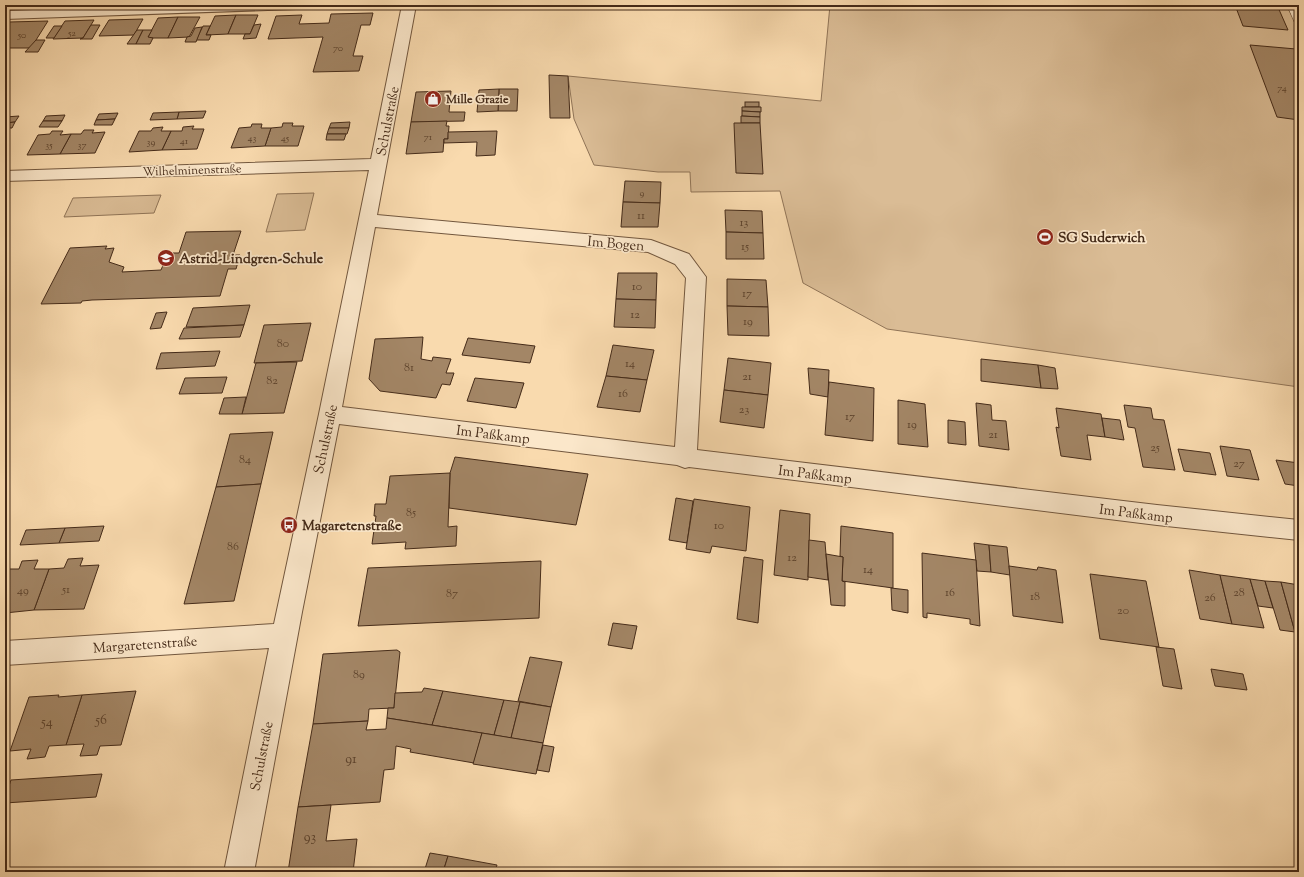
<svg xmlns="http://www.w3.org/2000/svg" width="1304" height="877" font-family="'Sorts Mill Goudy',serif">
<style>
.green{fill:#dabc95;stroke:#907457}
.building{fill:#a38666;stroke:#452b19}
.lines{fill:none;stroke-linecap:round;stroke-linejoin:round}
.service-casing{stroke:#72573e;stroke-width:1}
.minor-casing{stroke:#72573e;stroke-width:2}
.service{fill:#fbe7ca;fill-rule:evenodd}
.minor{fill:#fbe7ca;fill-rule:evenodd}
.labels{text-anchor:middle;stroke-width:3.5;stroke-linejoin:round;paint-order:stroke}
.far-number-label{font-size:10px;fill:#5c422c}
.far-poi-label{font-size:12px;font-weight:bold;fill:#452b19;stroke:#fbe7ca;text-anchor:start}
.far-street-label{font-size:12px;fill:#452b19;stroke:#fbe7ca}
.number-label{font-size:12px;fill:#5c422c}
.street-label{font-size:14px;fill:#452b19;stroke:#fbe7ca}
.poi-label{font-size:14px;font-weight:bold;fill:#452b19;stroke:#fbe7ca;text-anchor:start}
.near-number-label{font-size:14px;fill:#5c422c}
</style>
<rect width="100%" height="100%" fill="#f9daae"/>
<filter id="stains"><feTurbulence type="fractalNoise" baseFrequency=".005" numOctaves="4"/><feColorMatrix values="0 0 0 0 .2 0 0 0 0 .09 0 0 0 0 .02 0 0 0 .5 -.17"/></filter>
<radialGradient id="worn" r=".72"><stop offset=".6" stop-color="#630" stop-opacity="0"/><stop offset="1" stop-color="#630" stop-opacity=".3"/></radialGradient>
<g class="green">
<path d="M830,5h469v382l-412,-58 -84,-46 -23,-92 -89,1 -1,-20h-32l-64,-7 -20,-46 -6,-43 253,25z"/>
<path d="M314,193l-9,37 -39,2 11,-38z"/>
<path d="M161,195l-7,18 -90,4 9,-19z"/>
</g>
<g class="building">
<path d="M1235,5h42l11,25 -45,-4z"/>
<path d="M373,13l-3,12h-9l-8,31h10l-4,15 -46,1 10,-35 -55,2 8,-23 26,-1 -3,9 30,-1 2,-9z"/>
<path d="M236,15l-8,19 -22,1 9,-19z"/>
<path d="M236,15h22l-8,19h-22z"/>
<path d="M178,17l-10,21h-19v-1h-1l10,-19z"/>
<path d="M178,17h22l-11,20 -21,1z"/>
<path d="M143,19l-9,16 -35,1 10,-16z"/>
<path d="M94,20l-11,18 -30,1 12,-18z"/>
<path d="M48,21l-17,27h-26v-20l4,-6z"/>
<path d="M261,24l-5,14 -13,1 2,-5h5l4,-9z"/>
<path d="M91,25h9l-8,14h-12l3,-1z"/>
<path d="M54,26h8l-8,12h-8z"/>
<path d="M203,26h7l-4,9h5l-2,5h-13z"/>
<path d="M202,27l-6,15h-11l2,-5 4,-1 4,-8z"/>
<path d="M137,30h6l-7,14h-9z"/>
<path d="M143,30h9l-4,7 5,1 -3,6h-14z"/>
<path d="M36,40h9l-7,12h-13z"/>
<path d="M1250,45l46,4 3,8v63l-22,-3z"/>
<path d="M549,75l19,1 2,42h-20z"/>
<path d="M499,89h19l-1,22h-19z"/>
<path d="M499,89l-1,22 -21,1 2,-22z"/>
<path d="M451,91l-2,21h16l-1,9 -53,1 5,-30z"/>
<rect x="745" y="102" width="14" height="5"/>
<path d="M742,107h19v5l-19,-1z"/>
<path d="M206,111l-3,7 -26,1 2,-7z"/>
<path d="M742,111l18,1v5l-18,-1z"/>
<path d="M179,112l-2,7 -27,1 3,-7z"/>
<path d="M118,113l-3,6 -19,1 3,-6z"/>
<path d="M65,115l-3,6h-19l3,-5z"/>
<path d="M19,116l-4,6 -10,1v-6z"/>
<path d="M741,116l19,1v6h-19z"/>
<path d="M115,119l-3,6h-18l2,-5z"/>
<path d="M43,121h19l-4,6h-19z"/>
<path d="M447,121l-1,5h3l-1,13h-4l-1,13 -37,2 5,-32z"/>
<path d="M15,122l-3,6h-7v-5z"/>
<path d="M350,122l-1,6h-20l2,-5z"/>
<path d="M283,123h10l-1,3h12l-6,20h-33l6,-18 11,-1z"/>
<path d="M734,123h26l3,51 -27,-1z"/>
<path d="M252,124h10l-1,4h10l-6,18 -34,2 8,-20 12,-1z"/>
<path d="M194,126l-2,3h12l-7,20 -35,1 9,-19h11l1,-4z"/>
<path d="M163,127l-2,4h10l-9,19 -33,2 10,-21h12l2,-3z"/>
<path d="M329,128h20l-2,6h-20z"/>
<path d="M84,130h10l-2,3 13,-1 -10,21 -35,1 11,-20h10z"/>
<path d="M52,131h11l-3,4 11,-1 -11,20 -33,1 11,-20 12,-1z"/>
<path d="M497,131l-2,24 -19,1 1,-14 -33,1v-4h4v-7z"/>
<path d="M327,134h19l-2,6h-18z"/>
<path d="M625,181l36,1 -1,21 -37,-1z"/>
<path d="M623,202l37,1 -2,24h-37z"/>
<path d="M725,210l37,1 1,22 -37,-1z"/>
<path d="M241,231l-8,24h7l-4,14h-8l-8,27 -128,4 -10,1 -1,2 -40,1 29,-56 37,-2 -2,3 9,-1 -5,14 15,5 -2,5 39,-2 5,-12h3l2,-5h8l7,-21z"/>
<path d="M726,232l37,1 1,26h-38z"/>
<path d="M618,273h39l-1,27 -40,-1z"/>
<path d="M727,279l39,1 2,27 -41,-1z"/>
<path d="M616,299l40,1 -1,28 -41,-1z"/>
<path d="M250,305l-6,20 -58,2 7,-19z"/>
<path d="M727,306l41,1 1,29 -41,-1z"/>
<path d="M167,312l-6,16 -11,1 6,-16z"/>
<path d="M311,323l-9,38 -48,2 10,-38z"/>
<path d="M244,325l-4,12 -61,2 5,-11z"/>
<path d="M423,337l-2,22 11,2 1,-4 18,2 -5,14h8l-4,12 -8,-1 -6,14 -56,-7 -11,-12 6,-40z"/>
<path d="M468,338l67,8 -5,17 -68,-8z"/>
<path d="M613,345l41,5 -7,30 -41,-4z"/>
<path d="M220,351l-5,15 -59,3 5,-16z"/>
<path d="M728,358l43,5 -3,32 -44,-5z"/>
<path d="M981,359l57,6 3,23 -60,-7z"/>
<path d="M297,362l-13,51 -42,1 14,-51z"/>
<path d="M1038,365l17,3 3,21 -17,-1z"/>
<path d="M808,368l21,2 -1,27 -18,-3z"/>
<path d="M606,376l41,4 -7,32 -43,-5z"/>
<path d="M227,377l-5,16 -43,1 6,-16z"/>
<path d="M475,378l49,5 -8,25 -49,-7z"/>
<path d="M829,382l45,6 -1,53 -48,-6z"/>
<path d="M724,390l44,5 -4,33 -44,-6z"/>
<path d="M246,397l-4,17h-23l5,-16z"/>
<path d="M898,400l27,4 3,43 -30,-3z"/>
<path d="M976,403l15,2 1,15 14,1 3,29 -30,-4z"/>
<path d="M1124,405l27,3 2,11 11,1 11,50 -32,-3 -8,-39 -7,-1z"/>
<path d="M1056,408l45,6 4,23 -18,-2 4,25 -30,-4 -5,-29 3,1z"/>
<path d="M1102,418l18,2 4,20 -19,-3z"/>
<path d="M948,420l17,2 1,23 -18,-2z"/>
<path d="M273,432l-12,52 -45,3 14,-53z"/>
<path d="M1220,446l30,4 9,30 -32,-4z"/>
<path d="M1178,449l32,4 6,22 -32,-4z"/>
<path d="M455,457l133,17 -12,51 -127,-17 1,-35z"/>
<path d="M1276,460l23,3v23l-14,-2z"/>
<path d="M450,473l-2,54 9,-1 -1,20 -51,3 1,-7 -34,2 4,-28h-2l1,-12h11l4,-28z"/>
<path d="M261,484l-27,117 -50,3 32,-117z"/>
<path d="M676,498l17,3 -6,42 -18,-3z"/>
<path d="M694,499l56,8 -4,44 -34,-5 -2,7 -24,-4z"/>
<path d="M780,510l30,4 -2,66 -34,-5z"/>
<path d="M104,526l-5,15 -40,2 6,-15z"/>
<path d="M841,526l52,7v55l-51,-7 1,-24 -3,-1z"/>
<path d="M65,528l-6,15 -39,2 6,-15z"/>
<path d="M809,540l16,2 3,38 -20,-3z"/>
<path d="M974,543l15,2 2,27 -14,-1z"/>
<path d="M989,545l18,2 3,28 -19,-3z"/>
<path d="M922,553l54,7 4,66 -10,-2v-5l-43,-6v5l-4,-1z"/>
<path d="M826,554l17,3 -1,24 3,1v24l-14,-1z"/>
<path d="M744,557l19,3 -5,63 -21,-4z"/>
<path d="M83,558l-3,8 19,-1 -15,44 -50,1 15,-41 15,-1 4,-9z"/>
<path d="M38,560l-4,9h15l-15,41 -29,3v-44h14l3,-8z"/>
<path d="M541,561l-2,57 -181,8 10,-58z"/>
<path d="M1009,566l28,4 1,-3 18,3 7,53 -50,-7z"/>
<path d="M1189,570l31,5 12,49 -32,-5z"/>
<path d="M1090,574l56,7 13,66 -59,-8z"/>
<path d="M1220,575l30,4 14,49 -32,-4z"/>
<path d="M1250,579l15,2 8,27 -15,-2z"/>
<path d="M1265,581l16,1 14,50 -15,-2z"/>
<path d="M1281,582l18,3v48l-4,-1z"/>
<path d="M891,588l17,2v23l-16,-3z"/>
<path d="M613,623l24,3 -5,23 -24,-4z"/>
<path d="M1156,647l18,2 8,40 -19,-3z"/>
<path d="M397,650l3,2 -6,56 -25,1 -1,12 -55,3 10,-70z"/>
<path d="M530,657l32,5 -11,45 -33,-6z"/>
<path d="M1211,669l32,5 4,16 -32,-4z"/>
<path d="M424,688l19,3 -11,34 -45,-7 1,-10h6l1,-15 27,-1z"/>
<path d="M136,691l-15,54 -21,1 -3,9 -17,1 4,-12 -18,1 16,-50z"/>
<path d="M443,691l61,9 -10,35 -62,-10z"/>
<path d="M59,695l-1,2 24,-2 -16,50 -17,1 -4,11 -18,2 4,-10 -21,2 19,-54z"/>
<path d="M504,700l16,2 -9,36 -17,-3z"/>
<path d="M520,702l31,5 -8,36 -32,-5z"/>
<path d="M387,718l95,15 -8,30 -64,-11 1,-3 -15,-3 -2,23 -10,1 -4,32 -82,5 15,-83 55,-3 -2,9 20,-1z"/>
<path d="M482,733l61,10 -7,31 -63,-10z"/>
<path d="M543,745l11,2 -5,25 -12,-2z"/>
<path d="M102,774l-6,23 -91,6v-5l6,-18z"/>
<path d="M331,805l-5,36 31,-2 -4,33h-65l10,-65z"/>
<path d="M430,853l18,3 -5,16h-19z"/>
<path d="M448,856l49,9 -2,7h-52z"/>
</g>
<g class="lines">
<g class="service-casing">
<path id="service" d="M1287,5h8l4,8v13l-4,-3z"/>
</g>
<g class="minor-casing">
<g id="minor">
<path d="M171,5h132l-2,3 -5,1 -291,10v-8z"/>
<path d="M402,5h14l-39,210 274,25 38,14 17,23 -9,173 460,55 142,15v20l-142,-15 -468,-58 -4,1 -8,-3 -338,-41 -37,188 -48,260h-30l45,-224 -264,17v-24l269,-17 45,-210 50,-244 -364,11v-10l366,-12zM375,227l273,25 27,12 11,14 -11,169 -333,-40z"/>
</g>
</g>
<use href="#service" class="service"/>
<use href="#minor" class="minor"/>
</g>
<defs>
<g id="shop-disc" transform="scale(0.9)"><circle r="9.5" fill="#8f2418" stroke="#fbe7ca"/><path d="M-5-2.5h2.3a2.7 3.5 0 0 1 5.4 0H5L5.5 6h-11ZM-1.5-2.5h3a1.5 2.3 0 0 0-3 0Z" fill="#fff"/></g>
<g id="stadium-disc" transform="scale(0.9)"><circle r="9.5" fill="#8f2418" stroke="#fbe7ca"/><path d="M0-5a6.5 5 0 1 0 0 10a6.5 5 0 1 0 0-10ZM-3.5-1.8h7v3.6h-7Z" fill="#fff"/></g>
<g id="school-disc" transform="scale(0.9)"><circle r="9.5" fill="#8f2418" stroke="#fbe7ca"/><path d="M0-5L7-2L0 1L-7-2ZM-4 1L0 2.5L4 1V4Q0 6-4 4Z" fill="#fff"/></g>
<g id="bus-disc" transform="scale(0.9)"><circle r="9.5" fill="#8f2418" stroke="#fbe7ca"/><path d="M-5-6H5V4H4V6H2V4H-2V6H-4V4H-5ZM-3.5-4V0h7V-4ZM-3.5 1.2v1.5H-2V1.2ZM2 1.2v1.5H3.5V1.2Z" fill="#fff"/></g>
</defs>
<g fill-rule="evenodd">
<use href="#shop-disc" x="433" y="99"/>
<use href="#stadium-disc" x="1045" y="237"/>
<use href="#school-disc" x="166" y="258"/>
<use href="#bus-disc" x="289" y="525"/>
</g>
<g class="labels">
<g class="far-number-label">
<text x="72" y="36">52</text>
<text x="22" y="38">50</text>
<text x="338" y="51">70</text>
<text x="1282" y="91">74</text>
<text x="428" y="140">71</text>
<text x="252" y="141">43</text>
<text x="285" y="141">45</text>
<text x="184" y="144">41</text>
<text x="151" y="145">39</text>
<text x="49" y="148">35</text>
<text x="82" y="148">37</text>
<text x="642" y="196">9</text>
</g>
<g class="far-poi-label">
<text x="446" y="103">Mille Grazie</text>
</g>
<g class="far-street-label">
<text transform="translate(192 170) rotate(-2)" y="4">Wilhelminenstraße</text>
</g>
<g class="number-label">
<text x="641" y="219">11</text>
<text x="744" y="226">13</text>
<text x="745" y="250">15</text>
<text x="637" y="290">10</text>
<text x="747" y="297">17</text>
<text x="635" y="318">12</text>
<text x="748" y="325">19</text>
<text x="283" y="347">80</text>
<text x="630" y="367">14</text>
<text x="409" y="371">81</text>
<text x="747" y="380">21</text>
<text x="272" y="384">82</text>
<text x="623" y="397">16</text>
<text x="744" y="413">23</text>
<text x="850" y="420">17</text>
<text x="912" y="428">19</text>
<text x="993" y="438">21</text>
<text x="1155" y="451">25</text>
<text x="245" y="463">84</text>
<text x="1239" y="467">27</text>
<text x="411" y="516">85</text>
<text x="719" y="529">10</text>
<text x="233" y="550">86</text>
<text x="792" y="561">12</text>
<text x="868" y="573">14</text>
<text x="66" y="593">51</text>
<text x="23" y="594">49</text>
<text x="950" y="596">16</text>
<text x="1239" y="596">28</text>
<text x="452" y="597">87</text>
<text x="1035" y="600">18</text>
<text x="1210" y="601">26</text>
<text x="1123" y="614">20</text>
<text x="359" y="678">89</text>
</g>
<g class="street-label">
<text transform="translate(387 121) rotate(-79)" y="5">Schulstraße</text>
<text transform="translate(616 243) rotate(5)" y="5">Im Bogen</text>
<text transform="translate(493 434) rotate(7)" y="5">Im Paßkamp</text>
<text transform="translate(325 439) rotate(-78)" y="5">Schulstraße</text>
<text transform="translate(815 474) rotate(7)" y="5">Im Paßkamp</text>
<text transform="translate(1136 513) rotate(7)" y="5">Im Paßkamp</text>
<text transform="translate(145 644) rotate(-4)" y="5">Margaretenstraße</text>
<text transform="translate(261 756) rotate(-79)" y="5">Schulstraße</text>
</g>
<g class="poi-label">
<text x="1058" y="242">SG Suderwich</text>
<text x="179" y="263">Astrid-Lindgren-Schule</text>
<text x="302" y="530">Magaretenstraße</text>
</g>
<g class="near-number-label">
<text x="101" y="724">56</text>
<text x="47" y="726">54</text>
<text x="351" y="763">91</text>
<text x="310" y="841">93</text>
</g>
</g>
<rect width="1304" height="877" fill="none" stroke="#f9daae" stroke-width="20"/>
<rect x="6" y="6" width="1292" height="865" fill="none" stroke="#452b19" stroke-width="2"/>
<rect x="10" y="10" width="1284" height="857" fill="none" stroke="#452b19"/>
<rect width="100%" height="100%" filter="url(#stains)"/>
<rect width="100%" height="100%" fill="url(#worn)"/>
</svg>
